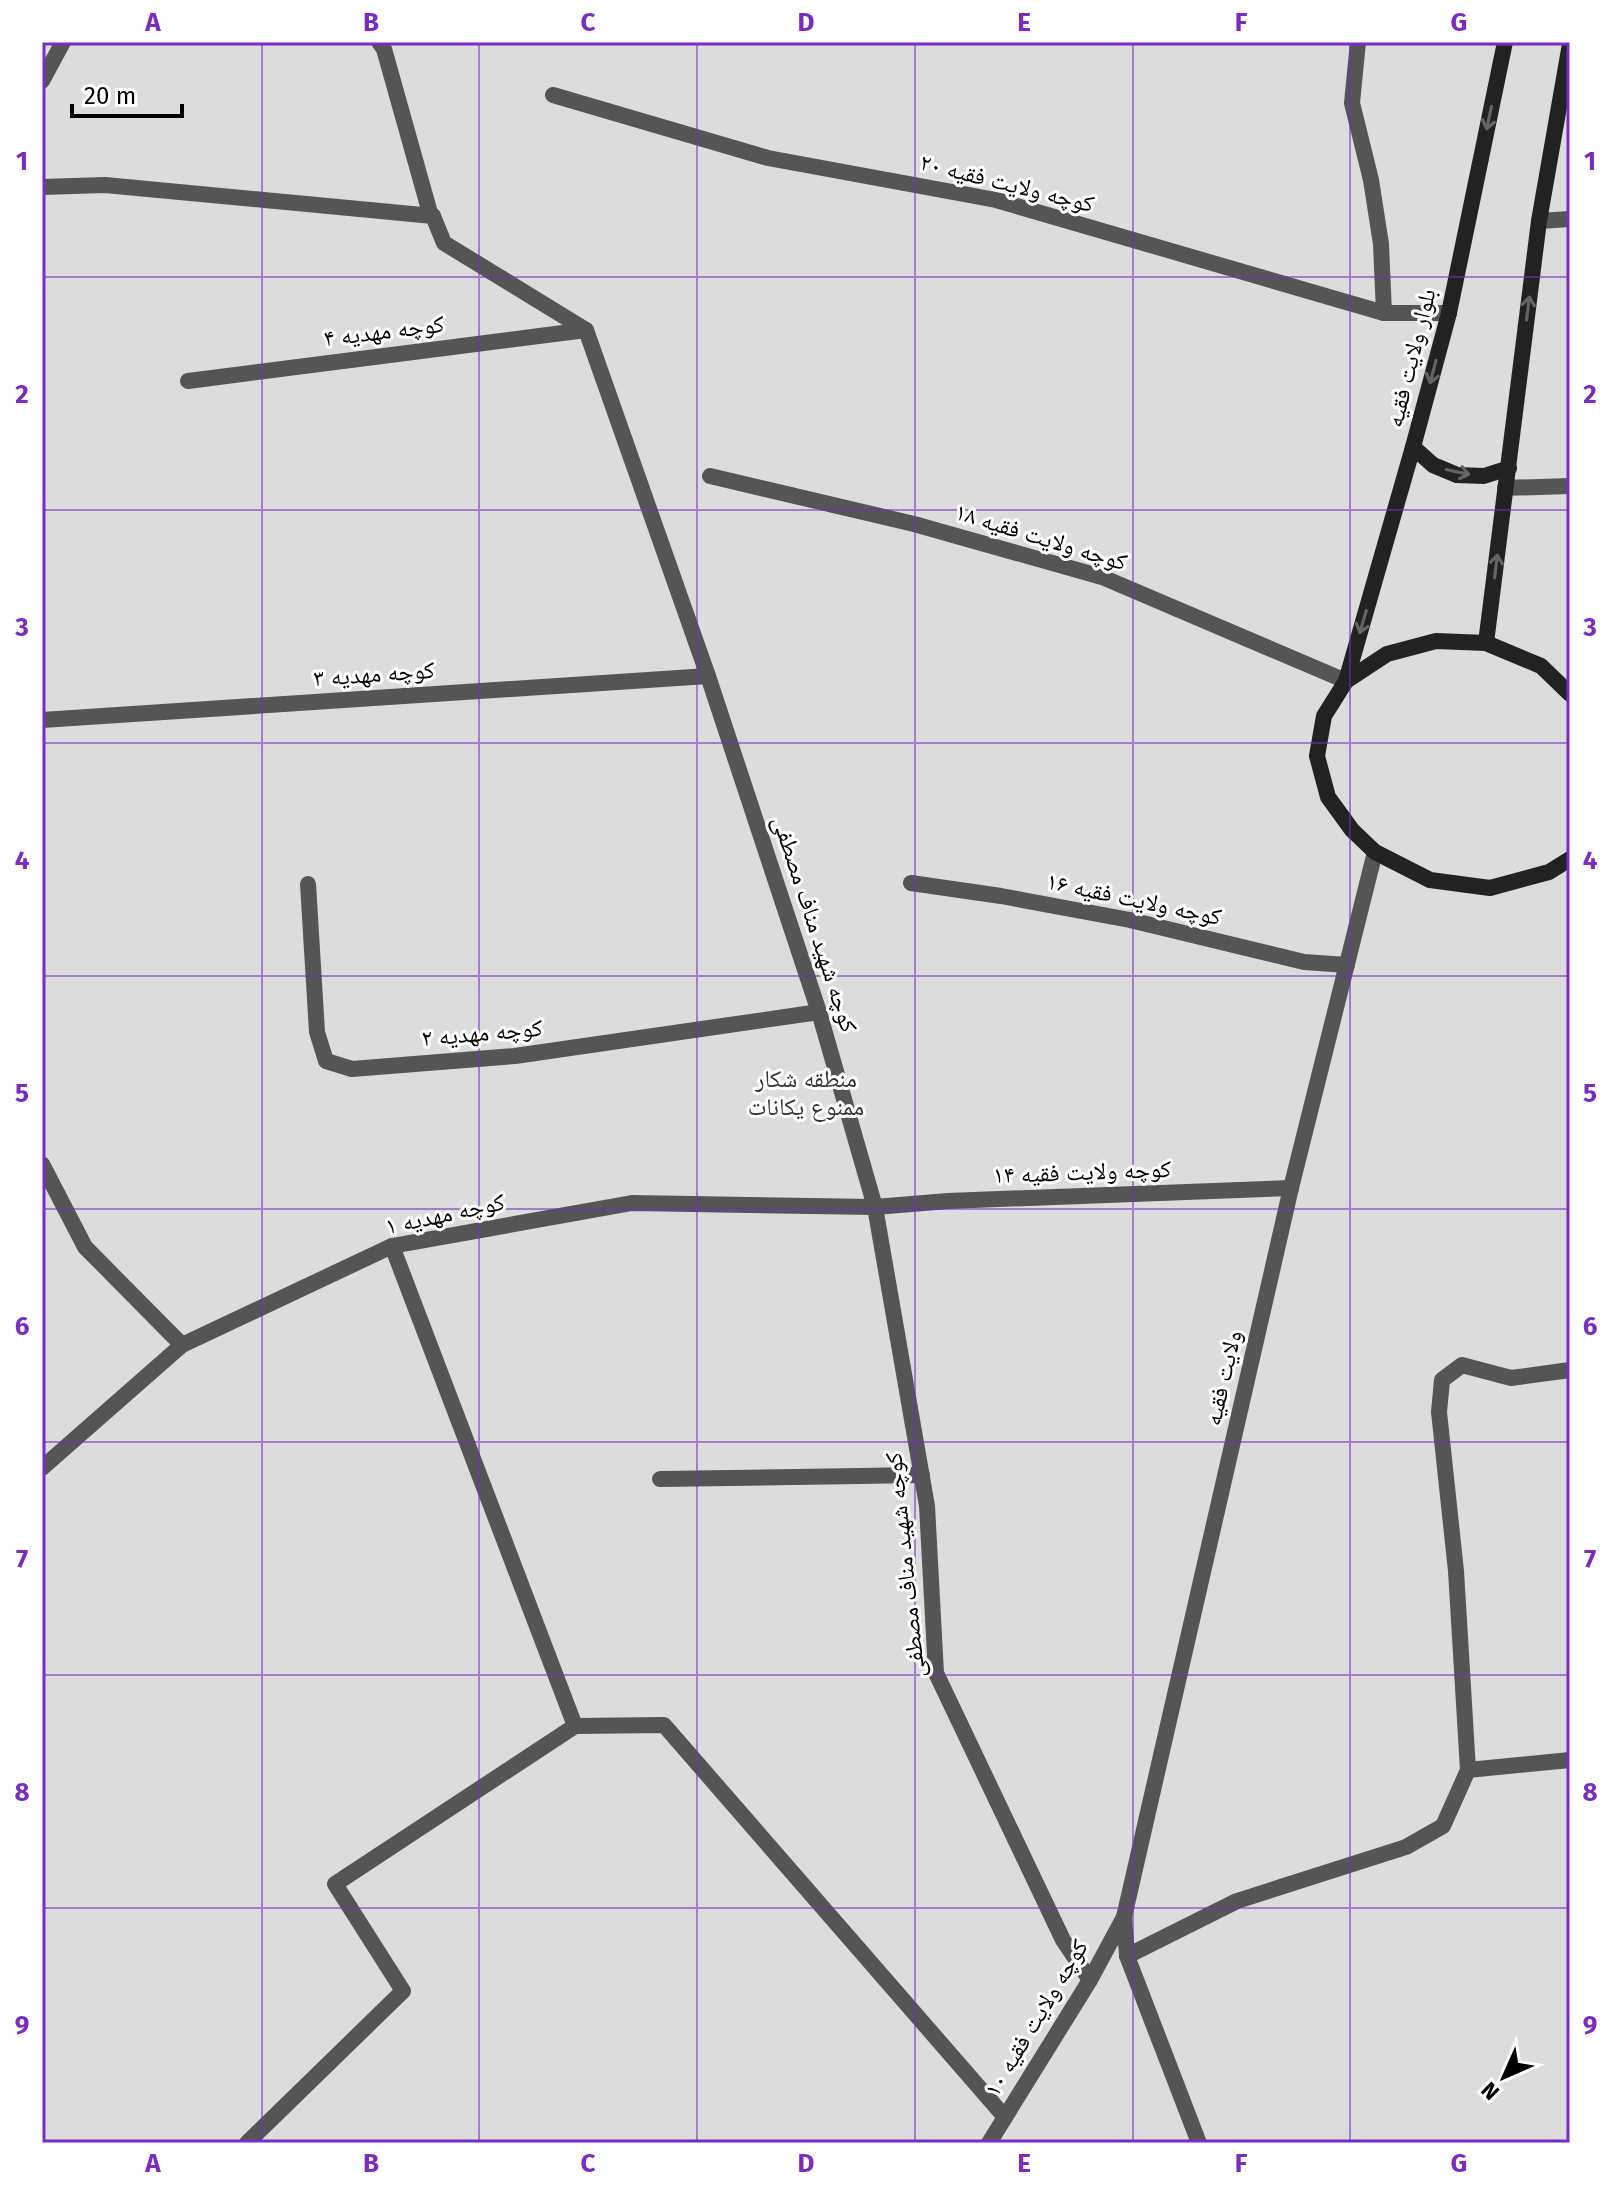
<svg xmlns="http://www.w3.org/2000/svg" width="1612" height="2185" font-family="'Fira Sans','Noto Naskh Arabic',sans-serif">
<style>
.green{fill:#dcdcdc}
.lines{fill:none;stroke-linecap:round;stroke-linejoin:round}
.minor{stroke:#555;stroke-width:16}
.tertiary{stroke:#555;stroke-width:16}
.secondary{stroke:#222;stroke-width:16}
.oneway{stroke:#646464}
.grid{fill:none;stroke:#7b2cbf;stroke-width:2;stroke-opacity:0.55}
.labels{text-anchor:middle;stroke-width:6;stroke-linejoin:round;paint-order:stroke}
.street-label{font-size:24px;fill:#000;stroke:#fff}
.park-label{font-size:24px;fill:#333;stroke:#fff}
.neatline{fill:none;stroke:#7b2cbf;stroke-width:3}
.grid-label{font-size:26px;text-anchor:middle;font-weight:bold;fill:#7b2cbf}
</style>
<rect width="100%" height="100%" fill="#fff"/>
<rect class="green" x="42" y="42" width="1528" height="2101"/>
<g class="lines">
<g class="minor">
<path d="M379,42l5,7 46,164 3,3 11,27 142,87 122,346 111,336 56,195 52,299 9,167 127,267 27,40"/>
<path d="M1358,42l-6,61 19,77 10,64 3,69"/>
<path d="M42,81l21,-39"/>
<path d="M553,95l215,63 228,42 388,113h65"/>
<path d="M42,187l63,-2 328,31"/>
<path d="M1539,221l31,-2"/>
<path d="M188,381l398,-51"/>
<path d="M710,476l204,48 188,53 244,104"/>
<path d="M1505,488l65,-2"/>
<path d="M42,720l666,-44"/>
<path d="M911,883l90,13 129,24 174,42 43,3"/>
<path d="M308,884l9,148 9,29 26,8 163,-13 304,-44"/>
<path d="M42,1164l43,83 97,98"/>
<path d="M392,1246l183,480 89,-1 340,391"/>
<path d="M42,1468l140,-123 210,-99 240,-43 243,4 73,-6 343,-13"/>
<path d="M660,1479l262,-4"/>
<path d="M1468,1770l102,-10"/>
<path d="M1127,1956l110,-55 169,-54 37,-21 25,-56 -12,-199 -17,-159 3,-32 20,-15 49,13 59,-8"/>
<path d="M247,2143l156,-152 -68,-107 240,-158"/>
<path d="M989,2143l101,-163 34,-63 167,-729 84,-336"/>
</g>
<path class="tertiary" d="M1124,1917l3,39 72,187"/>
<g class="secondary">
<path d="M1413,447l20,18 24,10 27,1 25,-8"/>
<path d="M1486,643l53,-422 31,-177"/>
<path d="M1346,681l67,-234 36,-134 56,-271"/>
<path d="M1570,694l-29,-28 -55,-23 -50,-2 -49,13 -41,27 -22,35 -7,40 11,41 24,33 23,22 55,28 60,8 59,-16 21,-13"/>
</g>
</g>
<defs><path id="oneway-shaft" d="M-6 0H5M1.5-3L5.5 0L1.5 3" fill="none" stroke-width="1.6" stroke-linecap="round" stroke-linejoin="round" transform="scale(2)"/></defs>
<g class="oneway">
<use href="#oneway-shaft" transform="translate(1489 118) rotate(102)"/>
<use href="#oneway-shaft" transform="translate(1528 308) rotate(-83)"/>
<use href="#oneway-shaft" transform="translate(1433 372) rotate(105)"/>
<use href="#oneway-shaft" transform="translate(1458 472) rotate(12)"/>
<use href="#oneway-shaft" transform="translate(1496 566) rotate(-83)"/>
<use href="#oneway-shaft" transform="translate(1363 622) rotate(106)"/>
</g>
<path class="grid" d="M262,42v2101M479,42v2101M697,42v2101M915,42v2101M1133,42v2101M1350,42v2101M42,277h1528M42,510h1528M42,743h1528M42,976h1528M42,1209h1528M42,1442h1528M42,1675h1528M42,1908h1528"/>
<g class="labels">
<g class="street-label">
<text transform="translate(1007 183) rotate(14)" y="8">کوچه ولایت فقیه ۲۰</text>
<text transform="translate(384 331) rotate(-7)" y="8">کوچه مهدیه ۴</text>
<text transform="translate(1411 358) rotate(-76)" y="8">بلوار ولایت فقیه</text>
<text transform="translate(1041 537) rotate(17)" y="8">کوچه ولایت فقیه ۱۸</text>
<text transform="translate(374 674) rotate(-4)" y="8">کوچه مهدیه ۳</text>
<text transform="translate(1134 899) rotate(12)" y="8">کوچه ولایت فقیه ۱۶</text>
<text transform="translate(815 924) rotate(72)" y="8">کوچه شهید مناف مصطفی</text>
<text transform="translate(482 1033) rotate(-5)" y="8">کوچه مهدیه ۲</text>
<text transform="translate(1082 1172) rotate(-2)" y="8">کوچه ولایت فقیه ۱۴</text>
<text transform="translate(445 1214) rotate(-12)" y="8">کوچه مهدیه ۱</text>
<text transform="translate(1223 1378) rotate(-77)" y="8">ولایت فقیه</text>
<text transform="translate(905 1565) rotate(-96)" y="8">کوچه شهید مناف مصطفی</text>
<text transform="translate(1036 2018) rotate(-59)" y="8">کوچه ولایت فقیه ۱۰</text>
</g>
<g class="park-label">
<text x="806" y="1087">منطقه شکار<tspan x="806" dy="28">ممنوع یکانات</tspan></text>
</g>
</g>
<rect width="1612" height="2185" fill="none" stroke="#ffffff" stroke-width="88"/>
<g transform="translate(1504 2077) rotate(225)" stroke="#ffffff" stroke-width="6" paint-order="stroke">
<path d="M0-6L14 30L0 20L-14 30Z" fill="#000000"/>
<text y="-12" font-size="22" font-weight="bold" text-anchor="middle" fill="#000000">N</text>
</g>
<path d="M72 104v12h110v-12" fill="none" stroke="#000000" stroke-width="4"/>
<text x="84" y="104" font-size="24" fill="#000000" stroke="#ffffff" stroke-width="6" paint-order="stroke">20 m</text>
<rect x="44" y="44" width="1524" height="2097" class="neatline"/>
<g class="grid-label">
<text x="153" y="31">A</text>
<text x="371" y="31">B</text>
<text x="588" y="31">C</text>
<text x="806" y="31">D</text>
<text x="1024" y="31">E</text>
<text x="1241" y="31">F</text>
<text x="1459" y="31">G</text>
<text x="22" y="170">1</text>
<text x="1590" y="170">1</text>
<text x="22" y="403">2</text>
<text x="1590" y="403">2</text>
<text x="22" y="636">3</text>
<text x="1590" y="636">3</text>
<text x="22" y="869">4</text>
<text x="1590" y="869">4</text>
<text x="22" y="1102">5</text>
<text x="1590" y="1102">5</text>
<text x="22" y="1335">6</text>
<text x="1590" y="1335">6</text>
<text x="22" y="1568">7</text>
<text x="1590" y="1568">7</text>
<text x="22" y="1801">8</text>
<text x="1590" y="1801">8</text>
<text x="22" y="2034">9</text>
<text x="1590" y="2034">9</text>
<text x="153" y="2172">A</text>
<text x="371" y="2172">B</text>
<text x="588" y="2172">C</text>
<text x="806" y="2172">D</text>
<text x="1024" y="2172">E</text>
<text x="1241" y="2172">F</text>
<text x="1459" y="2172">G</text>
</g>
</svg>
